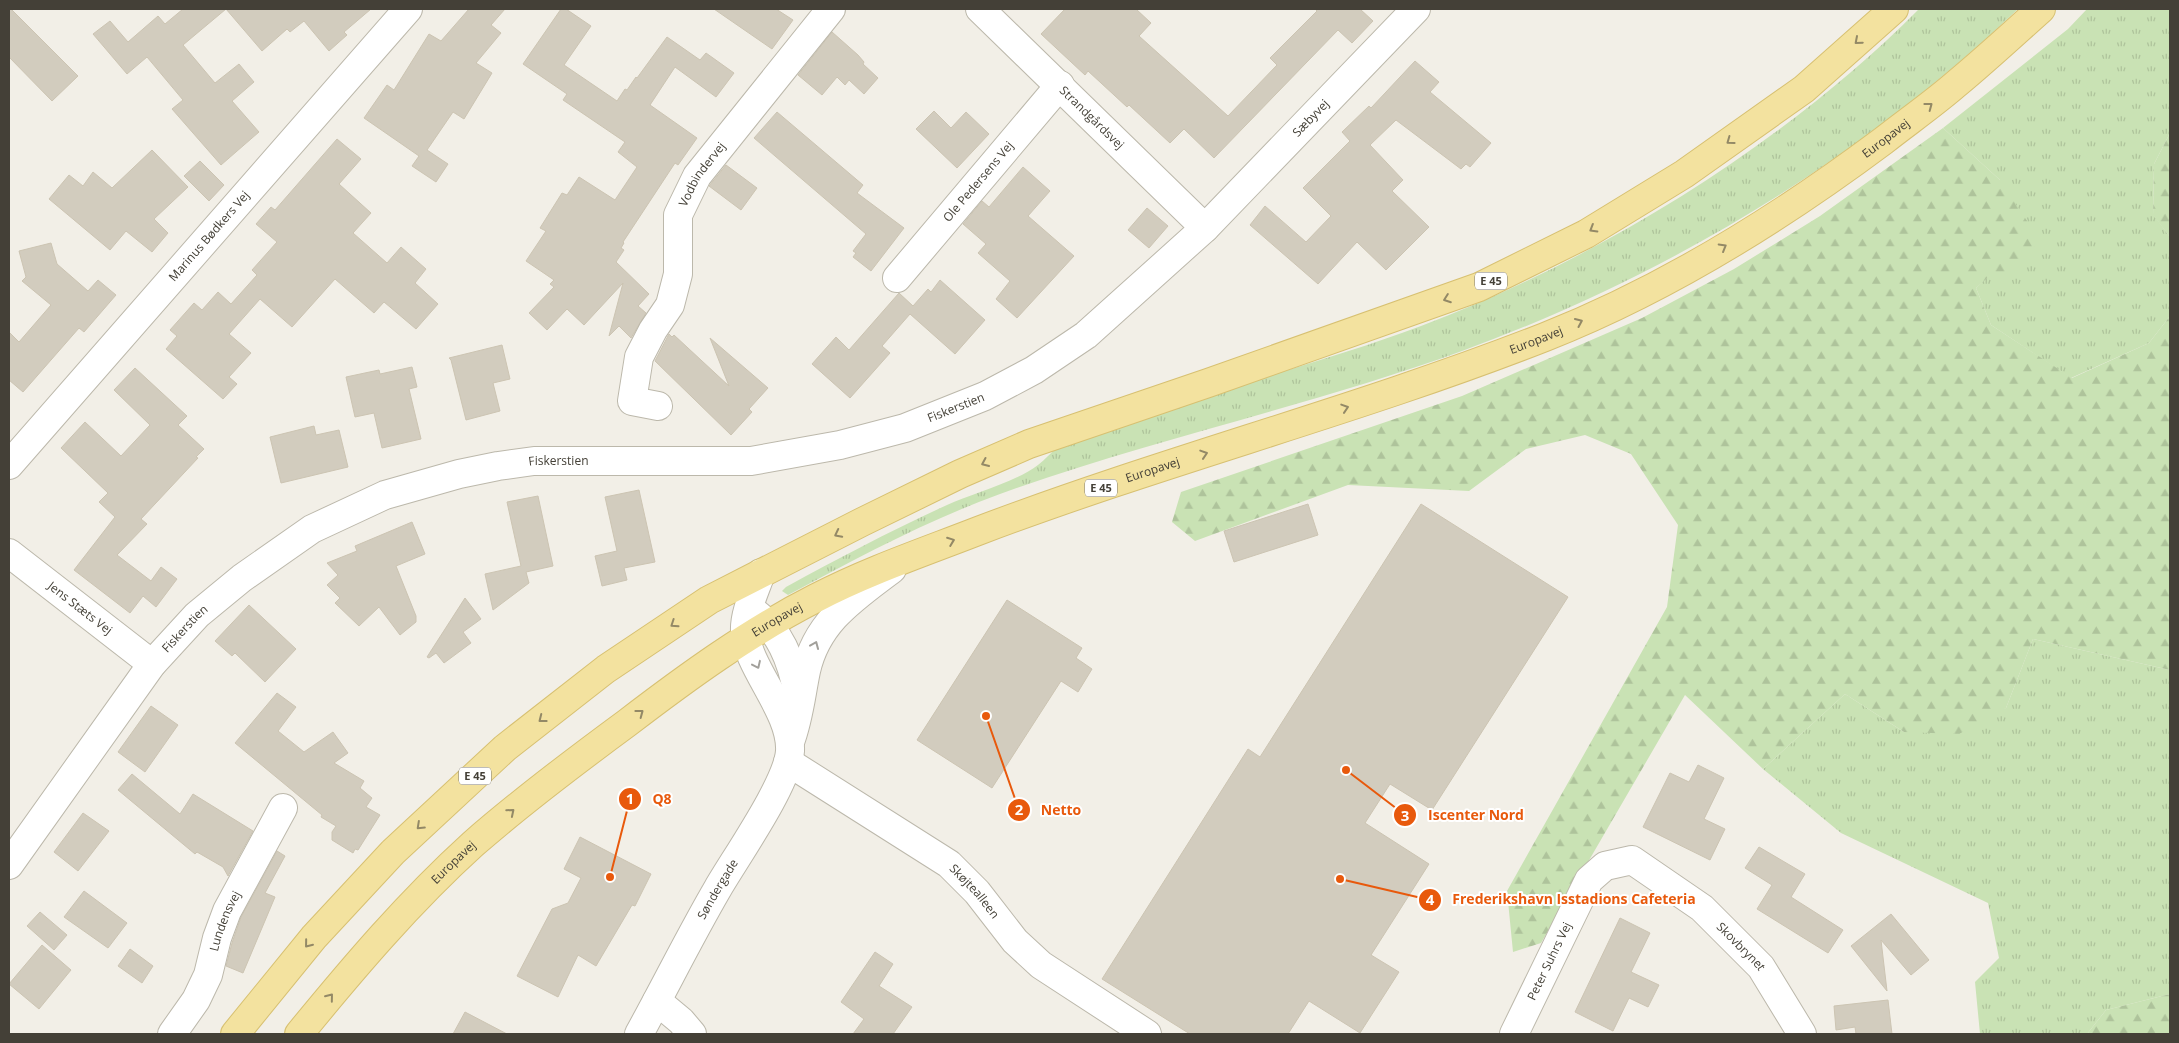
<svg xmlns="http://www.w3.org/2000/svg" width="2179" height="1043" font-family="'Open Sans',sans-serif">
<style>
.grass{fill:url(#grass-tufts)}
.forest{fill:url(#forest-firs)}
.building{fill:#d2ccbe;stroke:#ccc4b2}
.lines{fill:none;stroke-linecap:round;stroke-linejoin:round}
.minor-casing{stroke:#bcb8ab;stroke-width:30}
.tertiary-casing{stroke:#bcb8ab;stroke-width:30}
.primary-casing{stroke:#d7c071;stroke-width:30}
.minor{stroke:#fff;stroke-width:28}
.tertiary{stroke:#fff;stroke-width:28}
.primary{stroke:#f3e29f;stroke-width:28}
.oneway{stroke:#938966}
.oneway2{stroke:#a2a09b}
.labels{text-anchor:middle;stroke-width:4;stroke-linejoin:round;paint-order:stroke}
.shield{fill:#fff;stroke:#7c7973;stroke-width:1}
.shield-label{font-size:11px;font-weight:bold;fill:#444037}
.street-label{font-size:12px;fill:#444037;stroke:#fff}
.leader{fill:none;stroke:#e8590c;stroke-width:2}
.callout-dot{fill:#e8590c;stroke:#fff;stroke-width:2}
.mark-label{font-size:15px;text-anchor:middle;font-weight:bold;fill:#fff}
.callout-label{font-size:14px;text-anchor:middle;font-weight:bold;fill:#e8590c;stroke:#fff;stroke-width:4;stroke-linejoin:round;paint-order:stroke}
</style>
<defs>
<pattern id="grass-tufts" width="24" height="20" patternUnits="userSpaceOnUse" patternTransform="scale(1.25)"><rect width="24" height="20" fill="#c9e2b4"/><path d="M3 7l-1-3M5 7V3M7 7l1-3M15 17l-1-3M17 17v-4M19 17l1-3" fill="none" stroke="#aec39b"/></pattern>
<pattern id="forest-firs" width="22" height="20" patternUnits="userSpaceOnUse" patternTransform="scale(1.25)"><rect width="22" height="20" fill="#c9e2b4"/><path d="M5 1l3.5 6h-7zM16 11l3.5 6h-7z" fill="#aec39b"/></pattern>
</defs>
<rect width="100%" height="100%" fill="#f2efe7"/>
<g class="grass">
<path d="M1919,9h99c-158,151 -351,267 -556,342 -151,55 -310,88 -462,143 -74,27 -143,64 -212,101l-6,-4 4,-4c53,-29 106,-57 161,-82 25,-11 71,-24 91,-40 7,-5 13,-13 20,-18 70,-24 139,-48 209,-70 52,-17 104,-32 154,-51 178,-67 364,-182 498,-317z"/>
<path d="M2087,9h83v124l-16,31 -1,50 17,23v79l-21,27 -78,35 -80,-53 -15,-37 17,-16 7,-92 -57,-52 125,-99z"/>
<path d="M2033,639l137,31v324l-64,16 -19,24h-107l-5,-52 24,-24 -11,-55 -147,-70 -78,-64 82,-75 59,38 102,-24z"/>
</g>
<g class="forest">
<path d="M1943,128l57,52 39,59 -19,34h-27l-17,15 15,37 81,53 77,-35 21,-27v354l-137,-31 -27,69 -47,26 -55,-2 -59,-38 -82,75 -78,-74 -144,248 -28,9 -6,-61 160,-284 11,-82 -47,-71 -46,-19 -59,14 -57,42 -121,-6 -153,56 -23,-19 9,-30 281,-96 180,-78 92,-49 86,-53z"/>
<path d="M2170,133v104l-17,-22 1,-51z"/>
<path d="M2170,994v40h-83l19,-24z"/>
</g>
<g class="building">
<path d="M9,9h2l67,67 -26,25 -43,-44z"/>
<path d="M183,9h188l-27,23 3,3 -18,16 -25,-30 -14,11 -3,-3 -25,22 -36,-42 -43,36 32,38 24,-19 15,18 -22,19 27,31 -38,33 -49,-56 11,-9 -36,-43 -20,17 -34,-40 17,-13 18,21 30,-26 7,8z"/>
<path d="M469,9h36l-14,16 10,8 -25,30 16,10 -28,46 -11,-7 -26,38 21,14 -12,18 -24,-16 7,-10 -55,-38 23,-33 7,5 35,-56 12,7z"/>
<path d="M561,9h5l25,17 -27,39 53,36 8,-12 2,1 9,-13 1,1 30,-41 33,23 6,-7 28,20 -18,24 -41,-30 -25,38 47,33 -19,27 -3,-2 -52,79 1,1 -3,5 3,2 -8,12 33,32 -11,12 8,7 -15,25 -12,-12 -10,10 14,-53 -39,42 -17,-16 -20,21 -18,-17 25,-26 -4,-3 4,-4 -28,-19 20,-30 -6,-3 22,-35 5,2 12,-18 36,23 22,-33 -19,-15 7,-10 -62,-42 4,-6 -44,-30z"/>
<path d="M714,9h62l17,11 -21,29z"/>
<path d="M1065,9h71l15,14 -12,13 89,80 49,-51 -7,-7 47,-47 -2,-2h45l13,12 -21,22 -14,-13 -124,128 -30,-29 -14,14 -41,-38 -2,2 -39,-36 -3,4 -44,-41z"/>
<path d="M832,32l26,23 6,7 -1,2 15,14 -14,16 -15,-14 -4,5 -8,-8 -15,18 -24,-20z"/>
<path d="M1415,61l24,21 -9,10 61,51 -21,24 -4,-3 -5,5 -65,-49 -26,25 33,35 -11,11 37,36 -43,43 -29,-28 -39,42 -68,-59 15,-19 41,36 25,-26 -28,-28 47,-47 -8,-9 27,-26 2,2z"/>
<path d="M934,111l17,17 15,-16 23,22 -32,34 -41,-39z"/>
<path d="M777,112l86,73 -6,8 47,35 -33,43 -18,-14 3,-4 -3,-2 13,-17 -112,-96z"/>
<path d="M337,139l24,20 -22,25 32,29 -18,20 34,30 14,-16 25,22 -11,14 23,21 -22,25 -32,-27 -10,11 -39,-34 -43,48 -32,-28 -31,35 22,19 -22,24 8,7 -14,15 -57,-50 11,-13 -7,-6 24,-27 8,7 16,-18 13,12 26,-29 -5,-5 25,-28 -21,-18 15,-17 4,3z"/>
<path d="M152,150l36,37 -34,32 14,14 -16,19 -26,-21 -16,19 -61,-51 20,-24 14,11 10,-14 19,16z"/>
<path d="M200,161l24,24 -15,16 -25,-25z"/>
<path d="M726,165l31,23 -16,22 -32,-24z"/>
<path d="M1023,167l27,24 -22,25 46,40 -57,62 -21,-19 14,-18 -32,-28 8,-9 -23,-20 19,-23 7,6z"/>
<path d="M1147,208l21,18 -19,22 -21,-18z"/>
<path d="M51,243l6,21 31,27 10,-11 18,15 -32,37 -5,-4 -56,64 -14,-12v-48l10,10 32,-37 -29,-24 4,-4 -7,-26z"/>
<path d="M940,280l45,40 -30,34 -45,-40 -28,32 8,7 -40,45 -38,-34 24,-27 13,13 50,-57 14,13 15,-17 3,3z"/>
<path d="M669,334l3,3 2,-2 55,51 -19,-48 58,50 -19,21 3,3 -21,23 -76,-74z"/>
<path d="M502,345l8,34 -17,4 7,28 -34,9 -15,-60 -2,-2z"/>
<path d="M412,367l5,20 -8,2 12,50 -39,9 -8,-35 -19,4 -9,-40 33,-7 1,4z"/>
<path d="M135,368l52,48 -9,9 26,24 -8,8 2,1 -57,61 6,5 -30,31 34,26 10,-14 16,12 -21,28 -13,-11 -13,17 -56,-43 41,-53 -16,-15 9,-9 -47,-45 24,-26 36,34 29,-31 -36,-35z"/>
<path d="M314,426l2,9 23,-5 9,37 -67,16 -11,-46z"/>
<path d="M639,490l16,72 -31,6 3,12 -25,6 -7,-30 22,-5 -12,-54z"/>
<path d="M538,496l15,70 -27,6 3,11 -36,27 -8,-36 36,-8 -14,-64z"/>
<path d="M1308,504l10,31 -84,27 -10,-31z"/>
<path d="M1421,504l147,93 -136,213 -42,-26 -25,39 64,41 -58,91 28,17 -39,61 -51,-32 -21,33h-98l-88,-55 146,-230 12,8z"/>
<path d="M412,522l13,32 -29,12 20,50v6l-16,13 -21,-28 -20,19 -24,-23 5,-5 -13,-13 11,-10 -11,-12 30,-12 -2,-5z"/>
<path d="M465,598l16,21 -18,13 8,11 -27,20 -8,-10 -7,5 -2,-1z"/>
<path d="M1007,600l75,48 -6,10 16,11 -14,23 -17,-11 -69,107 -75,-48z"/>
<path d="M249,605l47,44 -31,33 -30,-29 -3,3 -17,-15z"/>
<path d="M277,693l19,14 -18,24 26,21 29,-20 15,21 -14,10 30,18 -4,7 12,10 -6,9 14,8 -22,35 -3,-1 -2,4 -21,-13v-8l4,-6 -15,-9 1,-2 -87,-72z"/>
<path d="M151,706l27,19 -33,47 -27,-20z"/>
<path d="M1698,765l26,13 -20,41 21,10 -15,31 -67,-33 27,-54 19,9z"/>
<path d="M132,774l48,40 13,-20 60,37 -25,45 -5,-9 -26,-15 -2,2 -77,-64z"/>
<path d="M83,813l26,18 -31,40 -24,-19z"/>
<path d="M580,837l71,37 -16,32 -3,-1 -36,61 -18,-11 -20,42 -41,-21 35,-67 16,-6 13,-25 -17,-9z"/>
<path d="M1759,847l46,27 -14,23 52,33 -15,23 -71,-44 15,-24 -27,-17z"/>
<path d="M277,851l8,5 -20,37 10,4 -32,76 -17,-7 6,-23 9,-26z"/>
<path d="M84,891l43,32 -19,25 -44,-31z"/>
<path d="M40,912l27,23 -13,15 -27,-24z"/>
<path d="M1891,914l38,46 -18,15 -30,-35 6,51 -36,-45z"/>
<path d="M1620,918l30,15 -19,39 28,13 -11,22 -19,-9 -16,33 -38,-19z"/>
<path d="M42,945l29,25 -32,39 -30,-25z"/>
<path d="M130,949l23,17 -11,17 -24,-17z"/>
<path d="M875,952l18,12 -14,22 33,21 -19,27h-40l11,-15 -23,-17z"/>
<path d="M1888,1000l4,34h-36l-1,-7 -19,3 -2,-24z"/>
<path d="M465,1012l42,22h-54z"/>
</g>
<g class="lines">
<g class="minor-casing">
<g id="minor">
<path id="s1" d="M980,9l225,219"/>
<path id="s2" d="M897,278l163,-193"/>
<path id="s3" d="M658,406l-26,-5 7,-44 14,-27 17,-25 8,-31v-59l19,-39 134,-167"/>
<path id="s4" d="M9,465l399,-456"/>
<path id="s5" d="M9,553l143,111"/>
<path d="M750,609c30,20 42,52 48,86"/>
<path d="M790,742c9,-24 11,-47 16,-71 11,-50 48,-73 86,-102"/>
<path id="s6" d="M788,762l161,102 28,28 38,49 26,24 106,69"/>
<path d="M657,1001l24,20 11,13"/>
<path id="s7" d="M172,1034l24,-34 12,-25 9,-37 10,-27 56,-103"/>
<path id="s8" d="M639,1034c27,-49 51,-98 79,-146 18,-31 70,-105 72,-137 2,-40 -43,-83 -45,-120 -1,-18 10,-40 16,-58"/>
<path id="s9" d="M1514,1034l75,-154 16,-14 27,-6 70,48 59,59 41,67"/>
</g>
</g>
<g class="tertiary-casing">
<g id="tertiary">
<path id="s10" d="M9,865l143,-201 45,-49 45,-37 70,-49 73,-34 74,-21 39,-8 36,-5h217l89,-16 65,-17 80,-32 49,-26 52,-35 119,-107 211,-219"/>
</g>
</g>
<g class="primary-casing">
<g id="primary">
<path d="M235,1034l79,-97 79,-85 112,-104 101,-79 103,-69 153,-78 98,-48 69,-30 179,-61 271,-96 107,-53 98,-60 120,-85 90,-80"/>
<path id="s11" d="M299,1034c54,-66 110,-132 174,-190 49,-43 101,-82 154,-121 60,-46 122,-91 189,-125 52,-27 108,-46 162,-67 187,-71 381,-121 567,-194 119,-47 235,-119 338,-196 24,-19 50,-37 73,-57 29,-24 57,-50 85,-75"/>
</g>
</g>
<use href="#minor" class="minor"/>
<use href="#tertiary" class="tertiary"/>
<use href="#primary" class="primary"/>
</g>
<defs><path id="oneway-chevron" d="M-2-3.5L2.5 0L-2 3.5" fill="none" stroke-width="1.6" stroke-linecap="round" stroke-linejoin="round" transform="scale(1.25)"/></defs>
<g class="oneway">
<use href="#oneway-chevron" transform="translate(1858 41) rotate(139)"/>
<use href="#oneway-chevron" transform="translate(1929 106) rotate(-37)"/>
<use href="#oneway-chevron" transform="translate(1730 141) rotate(144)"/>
<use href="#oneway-chevron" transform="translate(1593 229) rotate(149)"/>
<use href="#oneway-chevron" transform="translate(1723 247) rotate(-30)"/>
<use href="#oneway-chevron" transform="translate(1447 299) rotate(160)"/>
<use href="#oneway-chevron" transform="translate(1579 322) rotate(-24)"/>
<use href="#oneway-chevron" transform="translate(1345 408) rotate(-18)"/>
<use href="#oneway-chevron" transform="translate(1204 454) rotate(-18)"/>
<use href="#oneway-chevron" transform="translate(985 463) rotate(156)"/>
<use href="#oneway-chevron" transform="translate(838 534) rotate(153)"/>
<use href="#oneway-chevron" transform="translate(951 541) rotate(-21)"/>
<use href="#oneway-chevron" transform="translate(674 624) rotate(146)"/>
<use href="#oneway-chevron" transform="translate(640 713) rotate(-37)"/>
<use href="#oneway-chevron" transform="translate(542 719) rotate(142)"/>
<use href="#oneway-chevron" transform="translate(511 812) rotate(-40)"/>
<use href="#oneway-chevron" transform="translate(420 826) rotate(137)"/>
<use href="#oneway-chevron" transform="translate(308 944) rotate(129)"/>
<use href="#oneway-chevron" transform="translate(330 997) rotate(-51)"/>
</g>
<g class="oneway2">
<use href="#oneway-chevron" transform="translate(815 645) rotate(-67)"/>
<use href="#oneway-chevron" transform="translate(757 665) rotate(65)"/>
</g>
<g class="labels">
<g class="shield">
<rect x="1475" y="272.5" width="32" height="17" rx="4"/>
<rect x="1085" y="479.5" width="32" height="17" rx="4"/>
<rect x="459" y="767.5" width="32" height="17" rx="4"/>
</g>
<g class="shield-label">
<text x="1491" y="285">E 45</text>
<text x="1101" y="492">E 45</text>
<text x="475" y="780">E 45</text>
</g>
<g class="street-label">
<text dy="4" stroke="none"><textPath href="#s1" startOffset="156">Strandgårdsvej</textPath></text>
<text dy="4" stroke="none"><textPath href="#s10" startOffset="1582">Sæbyvej</textPath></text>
<text dy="4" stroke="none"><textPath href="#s11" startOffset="1851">Europavej</textPath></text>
<text dy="4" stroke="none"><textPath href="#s3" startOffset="270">Vodbindervej</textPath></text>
<text dy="4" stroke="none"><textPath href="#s2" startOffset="126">Ole Pedersens Vej</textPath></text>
<text dy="4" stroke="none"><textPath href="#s4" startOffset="304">Marinus Bødkers Vej</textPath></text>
<text dy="4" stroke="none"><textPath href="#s11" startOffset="1446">Europavej</textPath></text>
<text dy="4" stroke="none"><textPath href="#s10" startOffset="1120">Fiskerstien</textPath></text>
<text dy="4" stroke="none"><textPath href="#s10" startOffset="715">Fiskerstien</textPath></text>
<text dy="4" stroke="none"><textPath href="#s11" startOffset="1041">Europavej</textPath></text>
<text dy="4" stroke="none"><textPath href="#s5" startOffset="90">Jens Stæts Vej</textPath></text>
<text dy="4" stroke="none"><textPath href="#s11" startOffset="636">Europavej</textPath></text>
<text dy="4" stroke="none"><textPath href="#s10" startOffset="295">Fiskerstien</textPath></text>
<text dy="4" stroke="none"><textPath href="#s11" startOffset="231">Europavej</textPath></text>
<text dy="4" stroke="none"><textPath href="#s8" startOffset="165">Søndergade</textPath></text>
<text dy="4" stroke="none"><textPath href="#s6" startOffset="228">Skøjtealleen</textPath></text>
<text dy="4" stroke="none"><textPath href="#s7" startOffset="126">Lundensvej</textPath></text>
<text dy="4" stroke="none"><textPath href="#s9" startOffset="360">Skovbrynet</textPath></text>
<text dy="4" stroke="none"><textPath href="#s9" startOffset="81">Peter Suhrs Vej</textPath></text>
</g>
</g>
<path class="leader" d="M610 877L630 799M986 716L1019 810M1346 770L1405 815M1340 879L1430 900"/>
<g class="callout-dot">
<circle cx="610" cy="877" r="5"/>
<circle cx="986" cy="716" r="5"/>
<circle cx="1346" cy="770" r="5"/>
<circle cx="1340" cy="879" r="5"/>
<circle cx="630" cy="799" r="12"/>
<circle cx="1019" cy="810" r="12"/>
<circle cx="1405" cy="815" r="12"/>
<circle cx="1430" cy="900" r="12"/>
</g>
<g class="mark-label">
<text x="630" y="804">1</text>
<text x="1019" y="815">2</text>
<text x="1405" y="821">3</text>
<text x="1430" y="905">4</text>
</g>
<g class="callout-label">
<text x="662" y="804">Q8</text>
<text x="1061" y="815">Netto</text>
<text x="1476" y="820">Iscenter Nord</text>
<text x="1574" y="904">Frederikshavn Isstadions Cafeteria</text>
</g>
<rect width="2179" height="1043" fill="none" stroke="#444037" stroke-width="20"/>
</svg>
